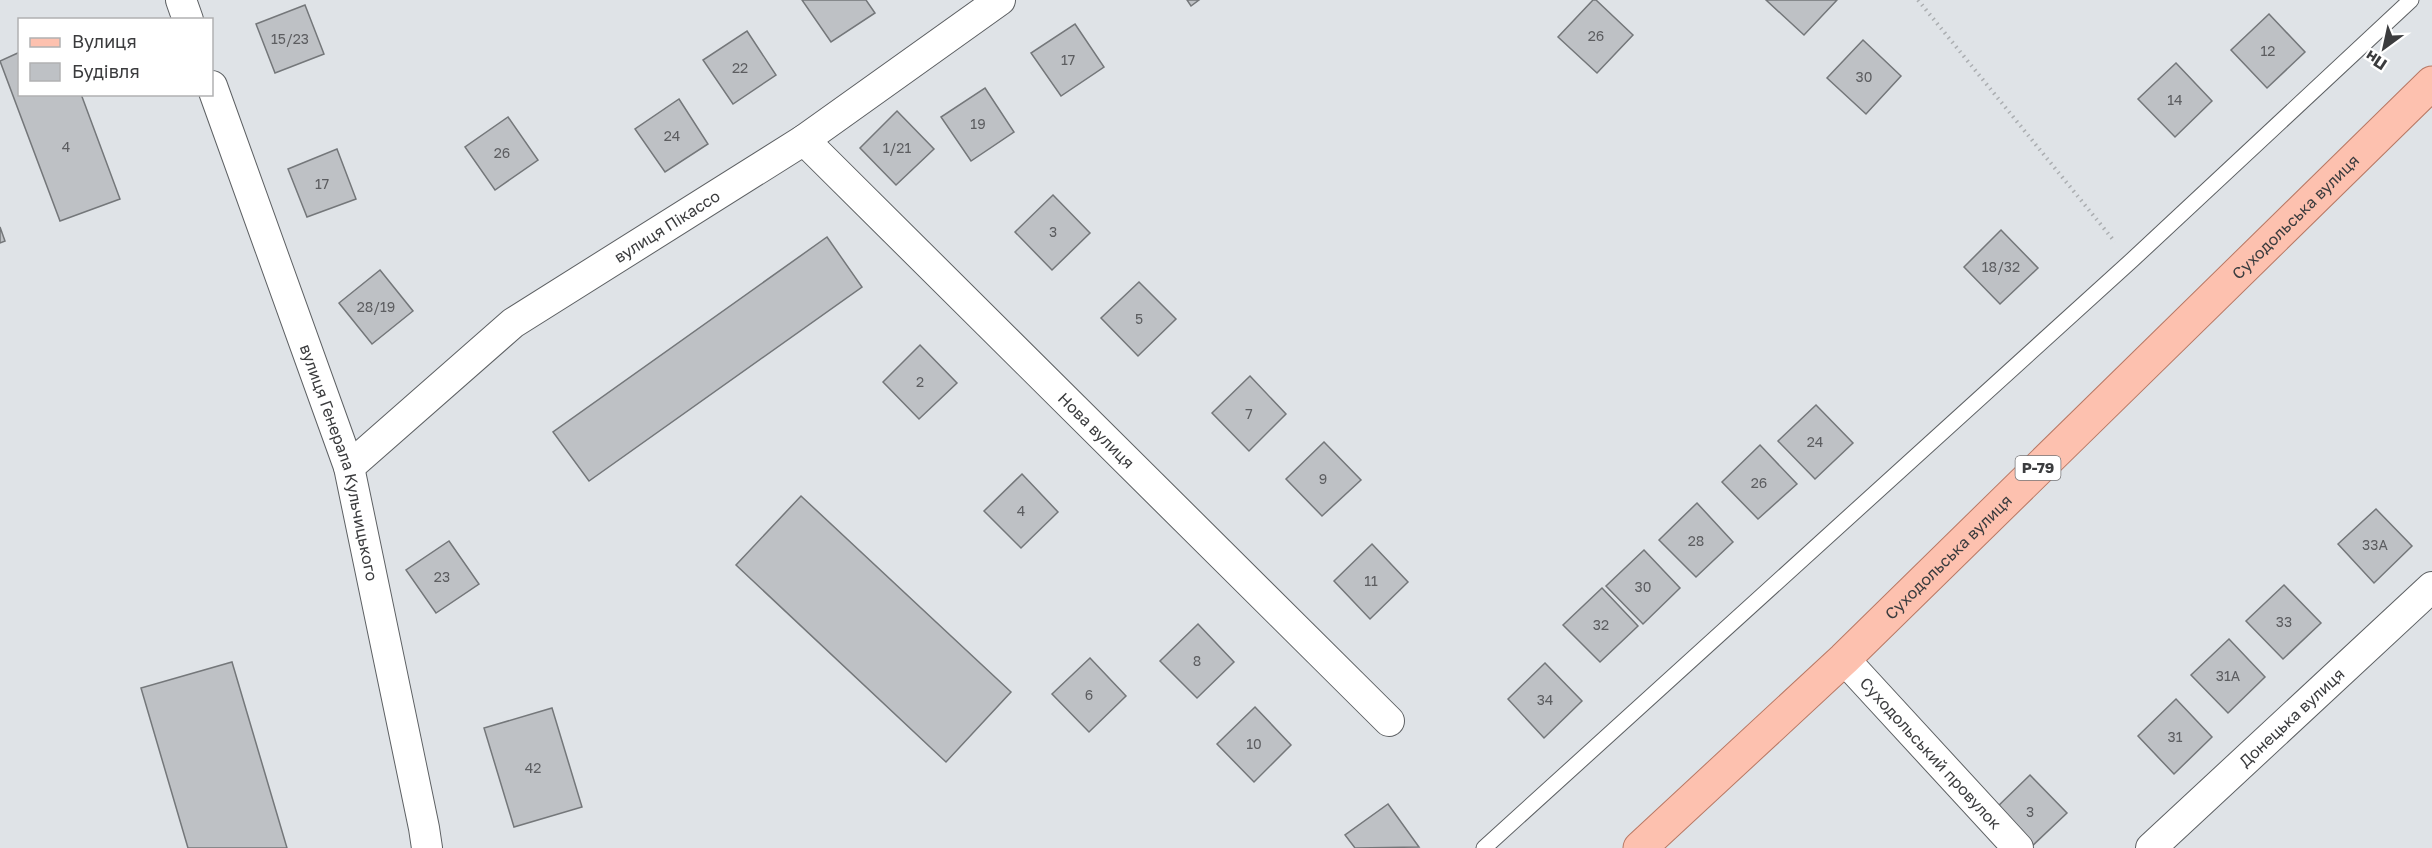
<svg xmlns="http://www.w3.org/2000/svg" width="2432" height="848" font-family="'Golos Text',sans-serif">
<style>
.building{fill:#bec1c5;stroke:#74777a;stroke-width:1.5}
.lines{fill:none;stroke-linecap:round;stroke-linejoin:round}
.lane-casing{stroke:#5d6063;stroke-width:17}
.street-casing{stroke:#5d6063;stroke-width:32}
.primary-casing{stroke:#b87864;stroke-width:35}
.path{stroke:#abaeb1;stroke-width:4;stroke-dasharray:1.5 4.5;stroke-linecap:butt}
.lane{stroke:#fff;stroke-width:15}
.street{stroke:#fff;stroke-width:30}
.primary{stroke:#fdc1af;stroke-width:33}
.labels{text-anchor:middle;stroke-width:6;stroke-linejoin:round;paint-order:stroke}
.number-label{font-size:14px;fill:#5c5d60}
.shield{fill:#fff;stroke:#767678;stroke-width:1.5}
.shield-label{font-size:15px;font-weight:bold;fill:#3b3c3e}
.street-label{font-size:16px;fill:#3b3c3e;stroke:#fff}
</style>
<rect width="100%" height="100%" fill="#dfe3e7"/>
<g class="building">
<path d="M802,0h64l9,13 -44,29z"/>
<path d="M1187,0h12l-8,6z"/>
<path d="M1593,0h3l37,35 -36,38 -39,-36z"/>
<path d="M1766,0h71l-33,35z"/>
<path d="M305,5l19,49 -49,19 -19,-49z"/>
<path d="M2269,14l36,38 -38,36 -36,-38z"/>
<path d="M1075,24l29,43 -43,29 -30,-43z"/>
<path d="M747,31l29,44 -43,29 -30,-44z"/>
<path d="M1863,40l38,36 -35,38 -39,-36z"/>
<path d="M20,52v42h61l39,105 -60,22 -60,-160z"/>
<path d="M2176,63l36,38 -37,36 -37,-38z"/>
<path d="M985,88l29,44 -43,29 -30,-44z"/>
<path d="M679,99l29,45 -43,28 -30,-43z"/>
<path d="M897,111l37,38 -38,36 -36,-37z"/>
<path d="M508,117l30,43 -43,30 -30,-43z"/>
<path d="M337,149l19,50 -49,18 -19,-48z"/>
<path d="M1053,195l37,38 -38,37 -37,-38z"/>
<path d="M0,227l5,14 -5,2z"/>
<path d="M2001,230l37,38 -38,36 -36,-37z"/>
<path d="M827,237l35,50 -273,194 -36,-49z"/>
<path d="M380,270l33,41 -41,33 -33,-41z"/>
<path d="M1139,282l37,37 -38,37 -37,-38z"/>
<path d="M920,345l37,38 -38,36 -36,-37z"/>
<path d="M1250,376l36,38 -37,37 -37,-38z"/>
<path d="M1816,405l37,38 -38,36 -37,-38z"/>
<path d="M1324,442l37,38 -39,36 -36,-37z"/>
<path d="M1760,445l37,39 -39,35 -36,-37z"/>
<path d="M1022,474l36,38 -37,36 -37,-37z"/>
<path d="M801,496l210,196 -65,70 -210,-197z"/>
<path d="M1697,503l36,39 -37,35 -37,-37z"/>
<path d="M2376,509l36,37 -38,37 -36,-39z"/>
<path d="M449,541l30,43 -43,29 -30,-43z"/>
<path d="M1372,544l36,38 -38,37 -36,-38z"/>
<path d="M1644,550l36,38 -37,36 -37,-38z"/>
<path d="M2284,585l37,38 -38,36 -37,-38z"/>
<path d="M1602,588l36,38 -38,36 -37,-37z"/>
<path d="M1198,624l36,38 -37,36 -37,-37z"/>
<path d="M2229,639l36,38 -37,36 -37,-38z"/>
<path d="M1090,658l36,38 -37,36 -37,-38z"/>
<path d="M232,662l55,186h-99l-47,-160z"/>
<path d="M1545,663l37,38 -38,37 -36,-39z"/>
<path d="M2176,699l36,38 -38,37 -36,-38z"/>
<path d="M1255,707l36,38 -37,37 -37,-38z"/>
<path d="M552,708l30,99 -68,20 -30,-99z"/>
<path d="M2030,775l37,38 -37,35 -37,-37z"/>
<path d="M1388,804l31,43 -64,1 -10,-13z"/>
</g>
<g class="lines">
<g class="lane-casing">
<path id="lane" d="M1484,848l647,-587 280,-261"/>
</g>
<g class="street-casing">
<g id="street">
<path d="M181,0l7,20"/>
<path id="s1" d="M212,86l137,381 75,361 3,20"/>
<path id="s2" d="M804,140l585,581"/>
<path id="s3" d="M349,467l164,-144 291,-183 196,-140"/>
<path id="s4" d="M1844,659l174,189"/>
<path id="s5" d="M2151,848l281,-261"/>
</g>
</g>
<g class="primary-casing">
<g id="primary">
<path id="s6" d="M1640,848l204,-189 588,-576"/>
</g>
</g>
<path class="path" d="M1918,0l197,242"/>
<use href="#lane" class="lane"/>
<use href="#street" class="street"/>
<use href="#primary" class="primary"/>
</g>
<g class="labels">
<g class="number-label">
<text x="1596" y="41">26</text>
<text x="290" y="44">15/23</text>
<text x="2268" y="56">12</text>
<text x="1068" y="65">17</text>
<text x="740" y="73">22</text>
<text x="1864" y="82">30</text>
<text x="2175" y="105">14</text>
<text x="978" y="129">19</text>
<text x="672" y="141">24</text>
<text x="66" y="152">4</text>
<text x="897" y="153">1/21</text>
<text x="502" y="158">26</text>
<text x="322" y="189">17</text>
<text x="1053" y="237">3</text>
<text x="2001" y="272">18/32</text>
<text x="376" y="312">28/19</text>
<text x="1139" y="324">5</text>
<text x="920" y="387">2</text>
<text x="1249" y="419">7</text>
<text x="1815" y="447">24</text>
<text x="1323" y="484">9</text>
<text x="1759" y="488">26</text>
<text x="1021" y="516">4</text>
<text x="1696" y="546">28</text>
<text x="2375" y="550">33А</text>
<text x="442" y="582">23</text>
<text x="1371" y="586">11</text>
<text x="1643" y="592">30</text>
<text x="2284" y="627">33</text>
<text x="1601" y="630">32</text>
<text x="1197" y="666">8</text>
<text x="2228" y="681">31А</text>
<text x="1089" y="700">6</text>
<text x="1545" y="705">34</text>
<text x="2175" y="742">31</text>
<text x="1254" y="749">10</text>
<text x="533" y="773">42</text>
<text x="2030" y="817">3</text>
</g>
<rect class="shield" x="2015.5" y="456" width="45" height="24" rx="4.5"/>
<g class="shield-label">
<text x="2038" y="473">Р-79</text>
</g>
<g class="street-label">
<text dy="6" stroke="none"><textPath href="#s6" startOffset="910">Суходольська вулиця</textPath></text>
<text dy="6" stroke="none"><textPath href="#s3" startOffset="400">вулиця Пікассо</textPath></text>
<text dy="6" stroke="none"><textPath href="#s2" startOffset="412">Нова вулиця</textPath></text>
<text dy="6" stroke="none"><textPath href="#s1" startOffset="398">вулиця Генерала Кульчицького</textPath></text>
<text dy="6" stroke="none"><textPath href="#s6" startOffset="424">Суходольська вулиця</textPath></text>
<text dy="6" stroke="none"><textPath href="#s5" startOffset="192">Донецька вулиця</textPath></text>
<text dy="6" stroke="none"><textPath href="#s4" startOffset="128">Суходольський провулок</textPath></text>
</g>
</g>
<rect x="18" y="18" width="195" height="78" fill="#ffffff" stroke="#b1b1b2" stroke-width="1.5"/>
<rect x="30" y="38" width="30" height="9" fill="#fdc1af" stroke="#b1b1b2" stroke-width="1.5"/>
<text x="72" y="48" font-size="18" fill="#3b3c3e">Вулиця</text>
<rect x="30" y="63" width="30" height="18" fill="#bec1c5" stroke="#b1b1b2" stroke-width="1.5"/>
<text x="72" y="78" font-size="18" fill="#3b3c3e">Будівля</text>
<g transform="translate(2384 48) rotate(213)" stroke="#ffffff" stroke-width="4.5" paint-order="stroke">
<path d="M0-4.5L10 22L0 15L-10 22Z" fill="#3b3c3e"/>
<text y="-9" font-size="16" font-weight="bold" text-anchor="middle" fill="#3b3c3e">Пн</text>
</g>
</svg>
